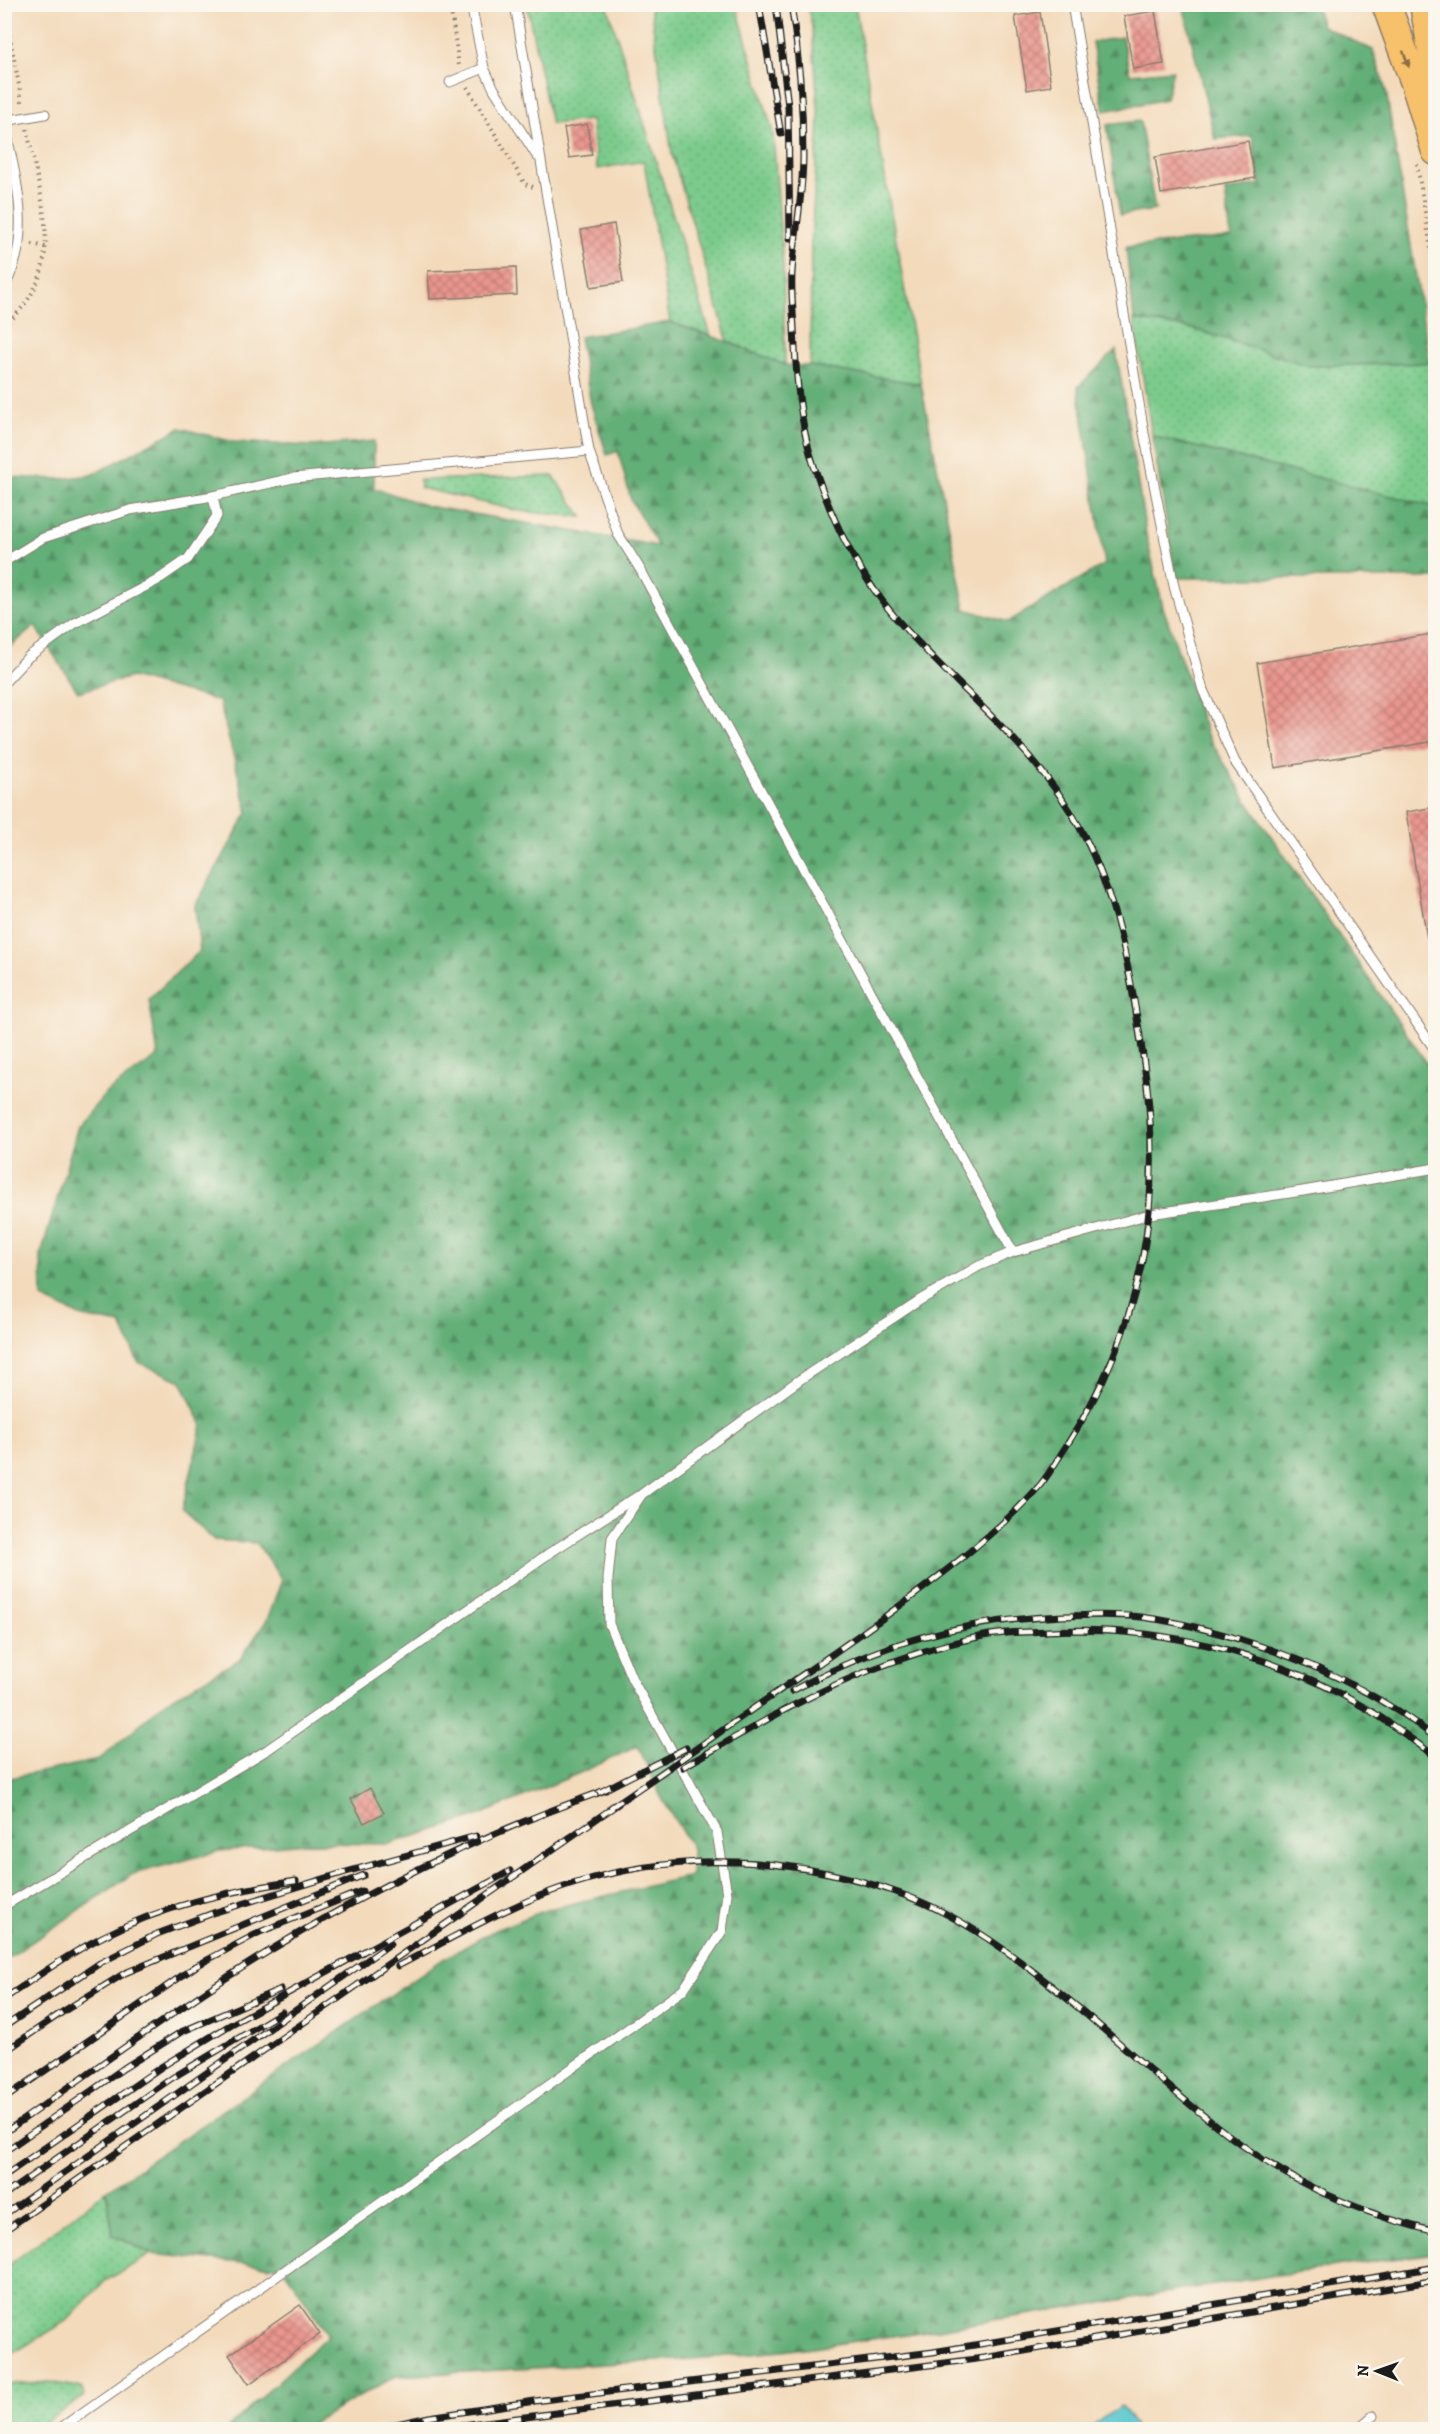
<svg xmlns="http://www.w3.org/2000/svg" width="1440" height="2434" font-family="Alegreya,serif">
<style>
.grass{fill:url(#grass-dots);stroke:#4c7454;stroke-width:1.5}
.forest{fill:url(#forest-firs);stroke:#40664a;stroke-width:1.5}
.water{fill:#5bc8cf;stroke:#3c7276;stroke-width:1.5}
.building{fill:url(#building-cross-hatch)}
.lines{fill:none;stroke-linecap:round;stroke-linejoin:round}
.lane-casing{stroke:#887b6c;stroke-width:11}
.primary-casing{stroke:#887b6c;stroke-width:31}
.path{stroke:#887b6c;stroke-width:4;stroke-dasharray:1.5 4.5;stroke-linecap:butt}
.lane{stroke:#fff;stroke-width:9}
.primary{stroke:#f7c06b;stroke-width:28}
.rail-casing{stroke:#1c1c1c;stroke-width:7}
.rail{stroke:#fbf7ec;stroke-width:4.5;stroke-dasharray:14;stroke-linecap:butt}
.oneway{fill:#8a6e44}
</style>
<defs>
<pattern id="grass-dots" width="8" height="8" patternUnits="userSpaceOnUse" patternTransform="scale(1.5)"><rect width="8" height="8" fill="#7bcb8c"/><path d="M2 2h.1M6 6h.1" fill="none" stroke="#6aae78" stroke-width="1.8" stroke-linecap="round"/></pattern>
<pattern id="forest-firs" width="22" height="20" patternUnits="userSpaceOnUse" patternTransform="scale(1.5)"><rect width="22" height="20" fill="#64af78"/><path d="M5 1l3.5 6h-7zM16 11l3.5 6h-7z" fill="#528e62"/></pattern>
<pattern id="building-cross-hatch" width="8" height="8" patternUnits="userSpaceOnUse" patternTransform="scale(1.5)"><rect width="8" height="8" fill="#ea978f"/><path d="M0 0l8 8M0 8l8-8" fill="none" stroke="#bd7a74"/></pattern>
</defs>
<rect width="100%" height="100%" fill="#fbf7ec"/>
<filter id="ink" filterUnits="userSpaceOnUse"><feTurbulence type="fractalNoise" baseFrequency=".0167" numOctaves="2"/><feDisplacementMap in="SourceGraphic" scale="12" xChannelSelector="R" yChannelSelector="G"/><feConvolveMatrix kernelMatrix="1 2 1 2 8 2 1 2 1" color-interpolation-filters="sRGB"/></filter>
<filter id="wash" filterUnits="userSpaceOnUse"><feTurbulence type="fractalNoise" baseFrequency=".008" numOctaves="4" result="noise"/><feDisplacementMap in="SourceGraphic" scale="24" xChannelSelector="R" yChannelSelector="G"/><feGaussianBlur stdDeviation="1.35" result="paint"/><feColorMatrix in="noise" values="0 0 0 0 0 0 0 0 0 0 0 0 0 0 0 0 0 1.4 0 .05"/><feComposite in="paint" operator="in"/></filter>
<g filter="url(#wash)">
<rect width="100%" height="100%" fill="#f3dabb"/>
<g class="grass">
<path d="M527,5h80l104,331 -41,-14 -26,-161 -47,8 -6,-49 -40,4z"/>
<path d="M650,5h86l37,128 10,131 2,101 -57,-23 -56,-188z"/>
<path d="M808,5h47l66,379 -111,-18 1,-123 8,-124 -7,-92z"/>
<path d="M1134,320l60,9 115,37 121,-3 6,29 -1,115 -283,-71z"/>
<path d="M553,476l30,41 -64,-6 -98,-23 -2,-8z"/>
<path d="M106,2191l7,44 38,19 -46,27 -38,40 -62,37v-90z"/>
<path d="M50,2382l32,6 2,8 -48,33h-31v-44z"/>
</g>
<g class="forest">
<path d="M1183,5h132l7,21 51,24 13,41 44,272 -121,3 -115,-37 -60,-9 -8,-73 105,-10 -6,-46 35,-7 -8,-48 -37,3z"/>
<path d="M1122,37l8,37 43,-4 -7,29 -62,12 -12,-69z"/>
<path d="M1140,121l15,89 -35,5 -13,-90z"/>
<path d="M670,322l58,20 57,23 25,1 111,18 44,225 43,13 97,-58 -27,-177 38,-37 31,189 16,68 44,128 44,72 184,268v1178l-164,23 -364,58 -124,17 -91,8 -296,17 -94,53h-75l101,-94 -45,-68 -132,-13 -38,-19 -7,-44 336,-231 53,-30 54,-21 142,-33 1,-28 -31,-51 -23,-51 -56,26 -112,47 -81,25 -83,-1 -87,8 -86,23 -128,86v-181l94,-19 66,-58 75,-43 27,-39 15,-40 -25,-37 -43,-3 -32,-29 20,-86 -21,-44 -43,-19 -17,-38 -39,-7 -40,-19 -1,-43 37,-129 29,-34 51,-36 -9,-57 51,-48 -5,-45 53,-94 -29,-111 -88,-24 -53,15 -43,-66 -30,25v-174l56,2 31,-4 88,-47 54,14 79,4 61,-5v47l53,18 231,40 -27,-46 -13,-49 -11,4 -16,-51 -12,-67z"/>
<path d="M1152,436l283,71v71h-259z"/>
</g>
<path class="water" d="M1121,2406l16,23h-50z"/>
<g id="blocks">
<g class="building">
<path d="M1155,11l9,53 -31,5 -9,-53z"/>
<path d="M1040,12l11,74 -24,4 -12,-74z"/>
<path d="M587,124l5,31 -23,3 -5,-30z"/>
<path d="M1248,141l7,37 -94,16 -6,-37z"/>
<path d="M614,224l9,58 -32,5 -10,-57z"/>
<path d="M516,267l1,28 -87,4 -2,-28z"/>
<path d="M1431,634l5,29v78l-161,27 -18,-105z"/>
<path d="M1436,807v130l-9,1 -21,-126z"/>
<path d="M370,1788l14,25 -20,10 -13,-24z"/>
<path d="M300,2305l20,29 -71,50 -20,-29z"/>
</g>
</g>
</g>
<g filter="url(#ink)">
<use href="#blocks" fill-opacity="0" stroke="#887b6c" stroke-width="1.5"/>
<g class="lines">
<g class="lane-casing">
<g id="lane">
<path d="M471,4l13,64 10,21 43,67"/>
<path d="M515,4l74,447 29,83 22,35 373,683"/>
<path d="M1072,4l72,429 30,153 29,104 32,72 201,289"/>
<path d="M450,82l34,-14"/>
<path d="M4,120c10,56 31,114 0,167"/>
<path d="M4,121l41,-7"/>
<path d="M4,562l39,-24 87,-28 83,-14 80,-18 296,-27"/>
<path d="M4,683l24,-26 47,-34 81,-42 32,-22 29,-43 -4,-20"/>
<path d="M4,1906l263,-156 284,-198 87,-56"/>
<path d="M58,2430l625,-440 39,-59 5,-37 -10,-62 -85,-153 -23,-55 -1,-45 4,-41 30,-44 156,-113 122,-81 59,-34 34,-14 137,-38 153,-23 133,-23"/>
<path d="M1356,2430l17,-14"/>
</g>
</g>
<g class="primary-casing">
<g id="primary">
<path d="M1386,4l29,79 21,68"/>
<path d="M1424,4l12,68"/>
</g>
</g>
<g class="path">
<path d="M450,4l9,62"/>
<path d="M4,6l19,100"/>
<path d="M467,87l58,97 8,3"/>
<path d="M1417,164l19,115"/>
<path d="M32,244l15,3"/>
<path d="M4,326c68,-58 35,-126 23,-198"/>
</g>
<use href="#lane" class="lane"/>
<use href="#primary" class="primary"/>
<g class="rail-casing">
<g id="rail">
<path d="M759,4l22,130"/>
<path d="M776,4l12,102 2,132"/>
<path d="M792,1691c89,-49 171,-71 272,-75 25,-1 52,-2 77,1 47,6 92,19 136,35 57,21 110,48 159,86"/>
<path d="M683,1767c62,-35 126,-74 193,-99 37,-14 74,-26 113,-33 19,-3 40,-3 59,-4 111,-6 225,21 321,79 23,14 45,31 67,47"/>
<path d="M598,1793l88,-45"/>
<path d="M610,1808c66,-44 130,-91 195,-135 54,-37 107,-75 157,-115 28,-23 56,-47 79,-74 9,-11 16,-24 24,-36 80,-123 100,-249 78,-392 -13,-88 -29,-181 -80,-256 -47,-69 -114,-120 -168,-183 -37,-44 -63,-96 -81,-151 -15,-44 -18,-92 -20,-139 -1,-17 -3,-36 -2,-54 3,-39 11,-78 11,-118 0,-50 -4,-101 -12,-151"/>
<path d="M398,1966c56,-29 114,-63 175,-82 105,-34 224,-28 328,10 60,21 114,62 163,102 62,50 119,108 185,154 55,39 121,66 187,82"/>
<path d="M4,1999c32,-22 63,-44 98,-62 60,-31 127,-46 194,-56"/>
<path d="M4,2027l96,-64 57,-29 59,-22 130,-40 130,-36"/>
<path d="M4,2052l60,-41 61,-38 239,-98"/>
<path d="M4,2099l192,-133 64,-34 102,-41"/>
<path d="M4,2133c89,-62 177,-129 270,-185 104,-63 217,-117 332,-158"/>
<path d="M4,2152l120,-84 57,-36 100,-43"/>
<path d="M4,2176l157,-109 69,-42 280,-154"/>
<path d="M4,2195l168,-117 110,-66"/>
<path d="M4,2215l386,-271"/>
<path d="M4,2231l614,-427"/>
<path d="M369,2430l60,-13 106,-16 398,-49 503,-85"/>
<path d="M424,2430l560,-72 452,-78"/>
</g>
</g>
<use href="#rail" class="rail"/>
</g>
<defs><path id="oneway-solid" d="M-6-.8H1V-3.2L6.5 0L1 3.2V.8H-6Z" transform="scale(1.5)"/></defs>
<use class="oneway" href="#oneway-solid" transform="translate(1406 59) rotate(70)"/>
</g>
<rect width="1440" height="2434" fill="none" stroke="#fbf7ec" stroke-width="24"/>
<g transform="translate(1377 2371) rotate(271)" stroke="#fbf7ec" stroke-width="4.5" paint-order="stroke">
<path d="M0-4.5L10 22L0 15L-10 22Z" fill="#1c1c1c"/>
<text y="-9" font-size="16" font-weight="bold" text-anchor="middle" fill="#1c1c1c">N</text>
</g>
</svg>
